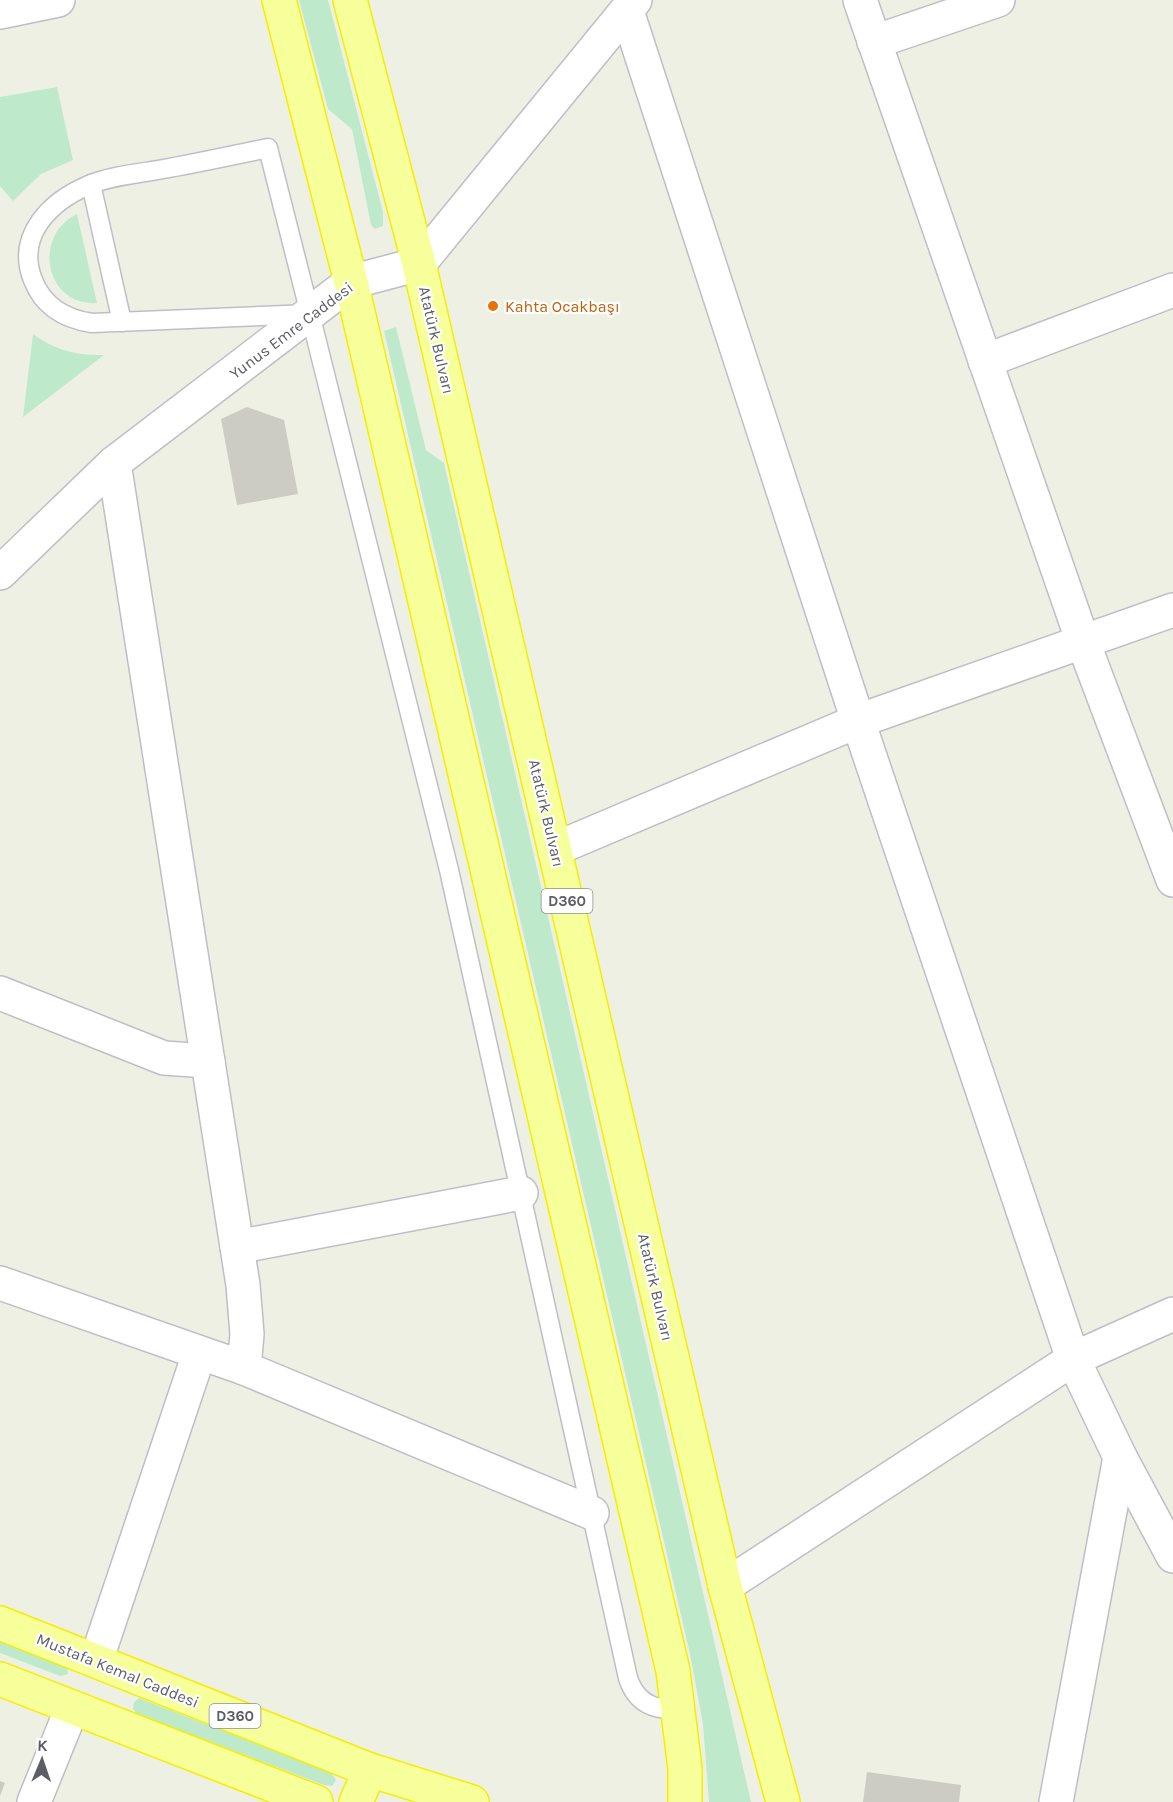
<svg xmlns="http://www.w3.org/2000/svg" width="1173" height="1802" font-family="Karla,sans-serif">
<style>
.green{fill:#beeacb}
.building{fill:#cdccc2}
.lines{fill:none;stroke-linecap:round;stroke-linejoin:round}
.service-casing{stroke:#bebfc6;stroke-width:21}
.minor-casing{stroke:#bebfc6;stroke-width:36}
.tertiary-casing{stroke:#bebfc6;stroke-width:36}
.trunk-casing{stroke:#f3ef00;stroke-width:36}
.service{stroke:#fff;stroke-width:18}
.minor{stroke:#fff;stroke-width:33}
.tertiary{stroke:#fff;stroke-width:33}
.trunk{stroke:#f7ff9a;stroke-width:33}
.food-dot{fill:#e8710a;stroke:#fff;stroke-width:2}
.labels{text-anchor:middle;stroke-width:4.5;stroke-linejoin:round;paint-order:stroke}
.shield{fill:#fff;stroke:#8d8e94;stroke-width:1.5}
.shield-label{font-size:15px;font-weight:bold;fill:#5c5d66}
.food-label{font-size:16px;fill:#c56008;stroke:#fff;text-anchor:start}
.street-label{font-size:16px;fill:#5c5d66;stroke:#fff}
</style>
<rect width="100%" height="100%" fill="#eff0e4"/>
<g class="green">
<path d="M299,0h29l55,212v14l-8,3 -4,-4 -19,-96 -24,-20z"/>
<path d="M57,87l16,73 -32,14 -28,27 -13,-15v-89z"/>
<path d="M77,214l20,89c-51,4 -66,-66 -20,-89z"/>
<path d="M396,327l30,123 18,13 307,1339h-42l-6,-78 -13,-70 -306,-1323z"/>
<path d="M33,334c21,16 45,22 71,21l-81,62z"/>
<path d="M0,1639l67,26 1,9 -8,2 -60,-23z"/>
<path d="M139,1698l192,75 5,7 -4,6 -8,-1 -187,-71 -4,-5 1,-7z"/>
</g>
<g class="building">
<path d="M247,407l37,13 14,74 -61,11 -16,-86z"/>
<path d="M867,1772l94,13 -2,17h-96z"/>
<path d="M0,1781l5,2 -5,13z"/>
</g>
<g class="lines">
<g class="service-casing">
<g id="service">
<path d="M268,148l42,166 -218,9c-27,-4 -49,-17 -59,-43 -18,-45 18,-79 56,-95 23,-10 55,-12 80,-17 33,-6 66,-13 99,-20z"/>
<path d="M91,184l31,138"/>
<path d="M310,314l139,556 179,808c8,25 27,34 52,30"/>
</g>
</g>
<g class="minor-casing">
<g id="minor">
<path d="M860,0l223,642 90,238"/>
<path d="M627,11l231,710 215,638 47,98 53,99"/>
<path d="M0,12l58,-12"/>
<path d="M874,42l124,-42"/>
<path d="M985,361l188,-71"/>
<path d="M114,463l129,822 4,49 -3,34"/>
<path d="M555,849l303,-128 315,-111"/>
<path d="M0,993l164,65 44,3"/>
<path d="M237,1247l284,-54"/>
<path d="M0,1283l244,85 348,145"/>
<path d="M725,1586l348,-227 100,-45"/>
<path d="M96,1661l103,-307"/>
<path d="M34,1802l38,-94"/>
<path d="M1056,1802l64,-345"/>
</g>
</g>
<g class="tertiary-casing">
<path id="tertiary" d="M0,573l114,-110 237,-181 68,-18 216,-264"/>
</g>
<g class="trunk-casing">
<g id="trunk">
<path d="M279,0l72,282 322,1389 12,98v33"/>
<path d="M350,0l69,264 306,1322 58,216"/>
<path d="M0,1623l370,147 102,32"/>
<path d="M0,1679l316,123"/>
<path d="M356,1802l14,-32"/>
</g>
</g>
<use href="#service" class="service"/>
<use href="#minor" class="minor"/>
<use href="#tertiary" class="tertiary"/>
<use href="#trunk" class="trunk"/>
</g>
<circle class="food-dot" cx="493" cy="306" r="6"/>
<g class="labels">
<g class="shield">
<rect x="541.5" y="889" width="51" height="24" rx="4.5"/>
<rect x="209.5" y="1704" width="51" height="24" rx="4.5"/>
</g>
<g class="shield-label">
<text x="567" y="906">D360</text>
<text x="235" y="1721">D360</text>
</g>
<g class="food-label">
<text x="505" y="312">Kahta Ocakbaşı</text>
</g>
<g class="street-label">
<text transform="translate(291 330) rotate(-37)" y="6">Yunus Emre Caddesi</text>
<text transform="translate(437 340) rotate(77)" y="6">Atatürk Bulvarı</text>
<text transform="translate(547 813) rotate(77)" y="6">Atatürk Bulvarı</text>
<text transform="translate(656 1287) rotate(77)" y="6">Atatürk Bulvarı</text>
<text transform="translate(118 1670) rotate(22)" y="6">Mustafa Kemal Caddesi</text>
</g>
</g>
<g transform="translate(42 1760) rotate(2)" stroke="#ffffff" stroke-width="4.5" paint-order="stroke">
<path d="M0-4.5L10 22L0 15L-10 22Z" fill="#5c5d66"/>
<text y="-9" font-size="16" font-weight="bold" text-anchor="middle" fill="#5c5d66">K</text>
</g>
</svg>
